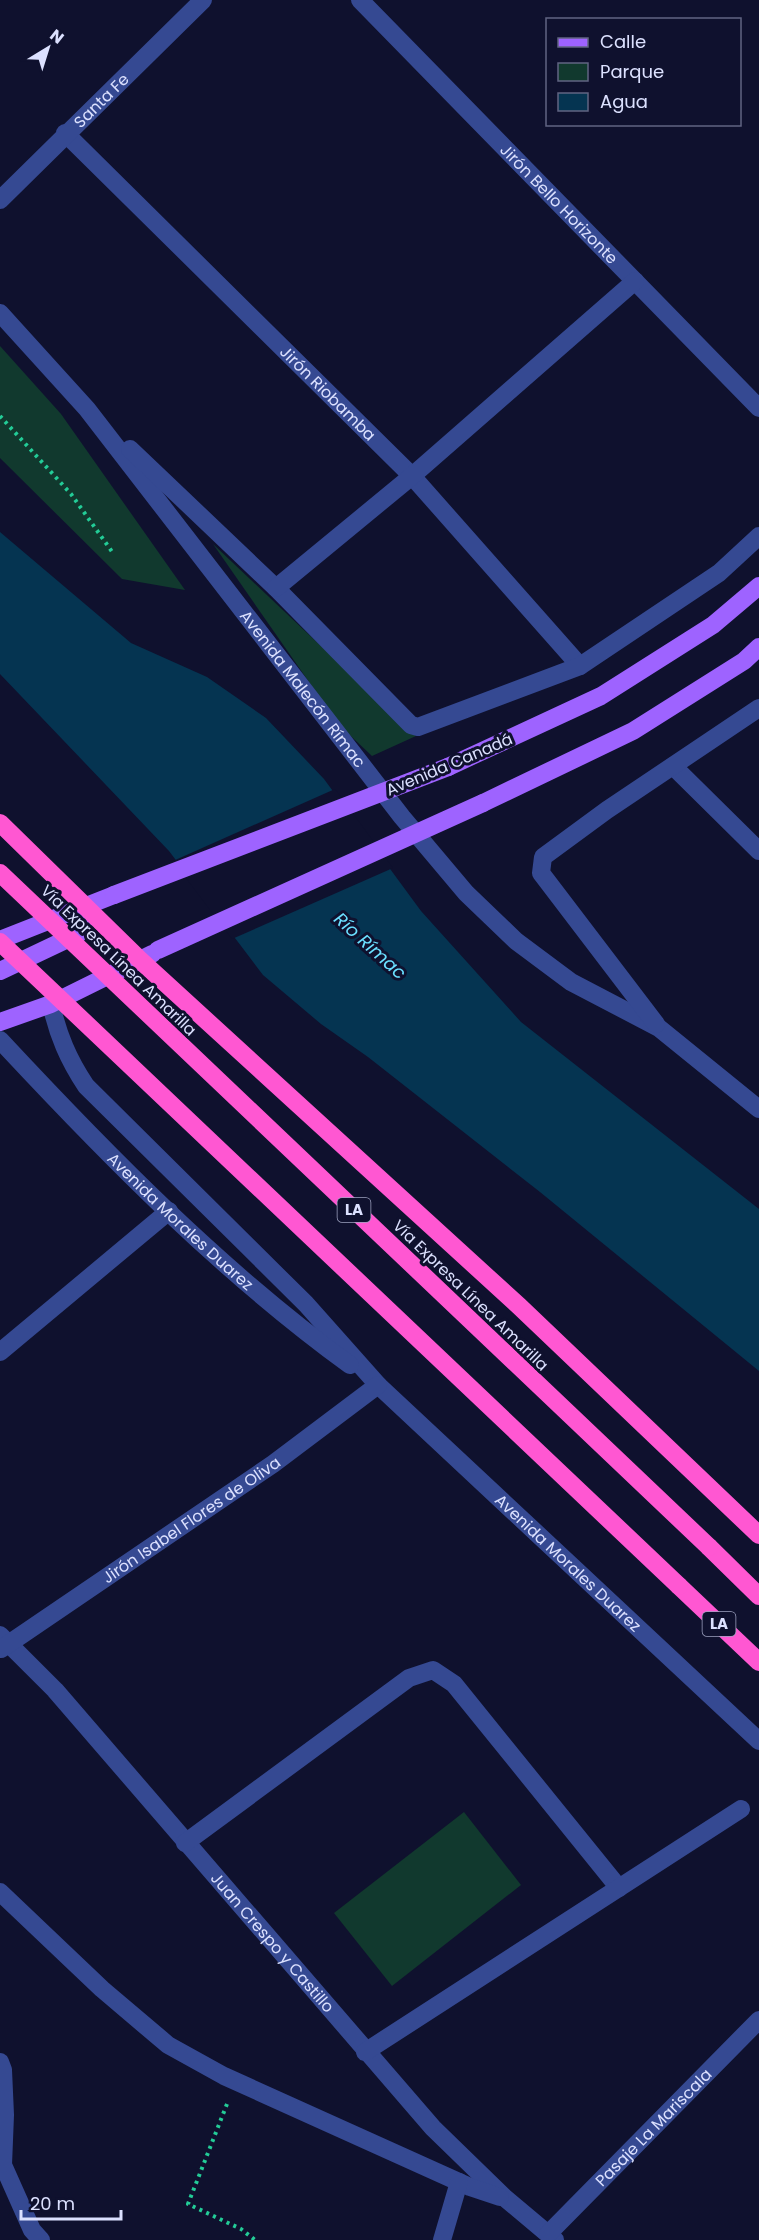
<svg xmlns="http://www.w3.org/2000/svg" width="759" height="2240" font-family="Poppins,sans-serif">
<style>
.green{fill:#11392e}
.water{fill:#053451}
.pier{fill:#0f112e}
.lines{fill:none;stroke-linecap:round;stroke-linejoin:round}
.path{stroke:#23cc97;stroke-width:4;stroke-dasharray:3 4.5;stroke-linecap:butt}
.minor{stroke:#354992;stroke-width:18}
.major{stroke:#9e63ff;stroke-width:18}
.highway{stroke:#ff57d2;stroke-width:18}
.major-bridge{stroke:#9e63ff;stroke-width:18}
.highway-bridge{stroke:#ff57d2;stroke-width:18}
.labels{text-anchor:middle;stroke-width:6;stroke-linejoin:round;paint-order:stroke}
.shield{fill:#0f112e;stroke:#9ea3c0;stroke-width:1.5}
.shield-label{font-size:15px;font-weight:bold;fill:#dce1ff}
.street-label{font-size:16px;fill:#dce1ff;stroke:#0f112e}
.water-label{font-size:18px;font-style:italic;fill:#6adfff;stroke:#0f112e}
</style>
<rect width="100%" height="100%" fill="#0f112e"/>
<g class="green">
<path d="M0,346l61,68 124,176 -63,-11 -122,-121z"/>
<path d="M213,544l203,192 -44,20 -33,-31z"/>
<path d="M464,1812l57,73 -129,101 -58,-73z"/>
</g>
<path class="water" d="M0,532l131,111 76,34 59,41 58,61 97,132 100,111 238,187v162l-219,-179 -172,-135 -47,-33 -58,-49 -94,-124 -169,-177z"/>
<path class="pier" d="M335,789l58,79 -161,71 -59,-78z"/>
<g class="lines">
<g class="path">
<path d="M0,416l71,78 42,59"/>
<path d="M227,2104l-39,100 53,25 14,11"/>
</g>
<g class="minor">
<path id="s1" d="M360,0l399,408"/>
<path id="s2" d="M65,133l347,343 168,190"/>
<path id="s3" d="M0,200l203,-200"/>
<path id="s4" d="M0,313l87,96 315,408 64,76 50,48 55,41 88,46 100,81"/>
<path d="M130,449l146,139 135,137 7,2 162,-61 139,-93 40,-37"/>
<path d="M276,588l136,-112 223,-195"/>
<path d="M673,766l86,85"/>
<path id="s5" d="M51,1004c7,31 17,55 35,82l220,218 72,81 381,356"/>
<path d="M656,1024l-115,-151 2,-16 64,-47 152,-102"/>
<path id="s6" d="M0,1040c108,116 222,232 350,325"/>
<path d="M0,1352l169,-141"/>
<path id="s7" d="M0,1635l55,55 378,438 72,70 50,42"/>
<path id="s8" d="M1,1649l272,-185 105,-79"/>
<path d="M185,1843l224,-165 24,-8 21,14 165,204"/>
<path d="M0,1892l102,97 66,56 56,31 246,111 30,10"/>
<path d="M365,2052l376,-243"/>
<path d="M0,2062l3,8 2,45 -2,50 29,65 9,10"/>
<path id="s9" d="M548,2234l211,-214"/>
<path d="M442,2240l17,-58"/>
</g>
<g class="major">
<path d="M448,767l153,-71 112,-71 46,-39"/>
<path d="M483,803l150,-72 111,-70 15,-14"/>
<path d="M0,940l114,-45"/>
<path d="M0,971l78,-37 7,-12 1,-14"/>
<path d="M0,1022l51,-18 101,-50"/>
</g>
<g class="highway">
<path d="M0,823l140,137 379,346 240,229"/>
<path d="M709,1547l50,49"/>
<path d="M679,1586l80,76"/>
</g>
<g class="major-bridge">
<path d="M114,895l334,-128"/>
<path d="M158,950l325,-147"/>
</g>
<g class="highway-bridge">
<path d="M0,873l709,674"/>
<path d="M0,942l679,644"/>
</g>
</g>
<g class="labels">
<g class="shield">
<rect x="337.5" y="1198" width="33" height="24" rx="4.5"/>
<rect x="702.5" y="1612" width="33" height="24" rx="4.5"/>
</g>
<g class="shield-label">
<text x="354" y="1215">LA</text>
<text x="719" y="1629">LA</text>
</g>
<g class="street-label">
<text dy="6" stroke="none"><textPath href="#s3" startOffset="142">Santa Fe</textPath></text>
<text dy="6" stroke="none"><textPath href="#s1" startOffset="285">Jirón Bello Horizonte</textPath></text>
<text dy="6" stroke="none"><textPath href="#s2" startOffset="370">Jirón Riobamba</textPath></text>
<text dy="6" stroke="none"><textPath href="#s4" startOffset="483">Avenida Malecón Rímac</textPath></text>
<text transform="translate(449 764) rotate(-23)" y="6">Avenida Canadá</text>
<text transform="translate(119 960) rotate(44)" y="6">Vía Expresa Línea Amarilla</text>
<text dy="6" stroke="none"><textPath href="#s6" startOffset="256">Avenida Morales Duarez</textPath></text>
<text transform="translate(471 1295) rotate(44)" y="6">Vía Expresa Línea Amarilla</text>
<text dy="6" stroke="none"><textPath href="#s8" startOffset="230">Jirón Isabel Flores de Oliva</textPath></text>
<text dy="6" stroke="none"><textPath href="#s5" startOffset="768">Avenida Morales Duarez</textPath></text>
<text dy="6" stroke="none"><textPath href="#s7" startOffset="411">Juan Crespo y Castillo</textPath></text>
<text dy="6" stroke="none"><textPath href="#s9" startOffset="150">Pasaje La Mariscala</textPath></text>
</g>
<g class="water-label">
<text transform="translate(370 946) rotate(42)" y="6">Río Rímac</text>
</g>
</g>
<rect x="546" y="18" width="195" height="108" fill="#0f112e" stroke="#616482" stroke-width="1.5"/>
<rect x="558" y="38" width="30" height="9" fill="#9e63ff" stroke="#616482" stroke-width="1.5"/>
<text x="600" y="48" font-size="18" fill="#dce1ff">Calle</text>
<rect x="558" y="63" width="30" height="18" fill="#11392e" stroke="#616482" stroke-width="1.5"/>
<text x="600" y="78" font-size="18" fill="#dce1ff">Parque</text>
<rect x="558" y="93" width="30" height="18" fill="#053451" stroke="#616482" stroke-width="1.5"/>
<text x="600" y="108" font-size="18" fill="#dce1ff">Agua</text>
<g transform="translate(48 48) rotate(38)" stroke="#0f112e" stroke-width="4.5" paint-order="stroke">
<path d="M0-4.5L10 22L0 15L-10 22Z" fill="#dce1ff"/>
<text y="-9" font-size="16" font-weight="bold" text-anchor="middle" fill="#dce1ff">N</text>
</g>
<path d="M21 2210v9h100v-9" fill="none" stroke="#dce1ff" stroke-width="3"/>
<text x="30" y="2210" font-size="18" fill="#dce1ff" stroke="#0f112e" stroke-width="4.5" paint-order="stroke">20 m</text>
</svg>
